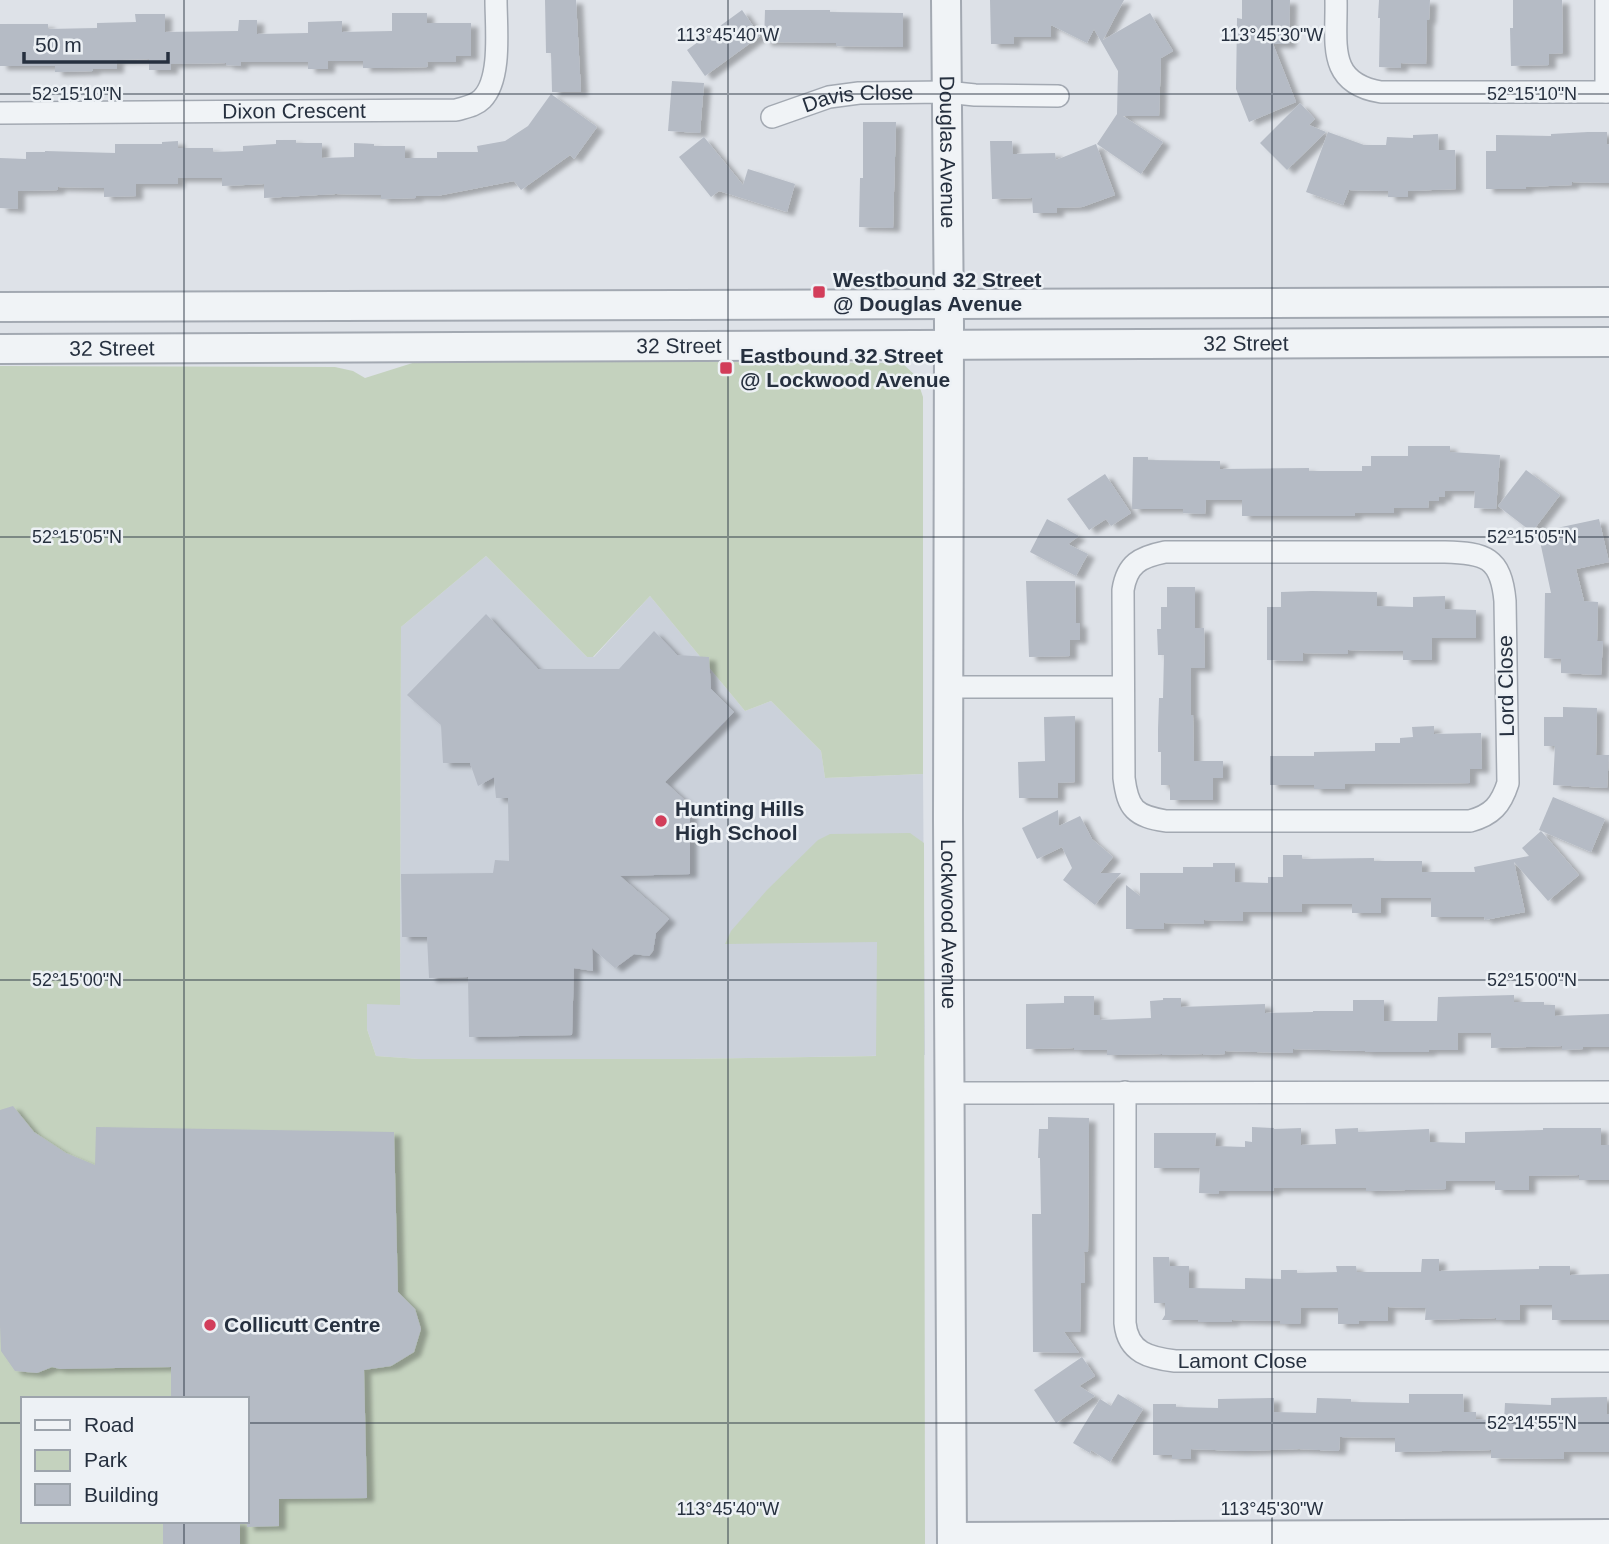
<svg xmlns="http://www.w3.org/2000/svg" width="1609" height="1544" font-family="Helvetica,sans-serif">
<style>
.built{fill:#cbd1da}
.green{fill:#c4d2be;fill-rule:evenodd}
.building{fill:#b5bbc5;filter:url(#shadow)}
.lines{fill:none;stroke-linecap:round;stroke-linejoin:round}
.minor-casing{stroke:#a3a9b2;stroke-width:24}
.tertiary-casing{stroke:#a3a9b2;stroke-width:32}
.minor{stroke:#f0f3f6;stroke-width:21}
.tertiary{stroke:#f0f3f6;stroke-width:28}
.ticks{fill:none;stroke:#26303f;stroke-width:2;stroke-opacity:0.45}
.poi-dot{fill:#d23d5a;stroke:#edf1f5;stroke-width:2.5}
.labels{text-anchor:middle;stroke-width:5;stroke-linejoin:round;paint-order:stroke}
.street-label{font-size:21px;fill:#26303f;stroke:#edf1f5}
.poi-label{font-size:21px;font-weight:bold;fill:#26303f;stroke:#edf1f5;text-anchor:start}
.ticks-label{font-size:18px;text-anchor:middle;fill:#26303f;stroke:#edf1f5;stroke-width:5;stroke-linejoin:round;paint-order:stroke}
</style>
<defs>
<filter id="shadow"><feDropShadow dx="7" dy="4" stdDeviation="2" flood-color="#0004"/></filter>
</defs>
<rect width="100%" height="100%" fill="#dee2e8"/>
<path class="built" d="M486,556l101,101h7l56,-61 95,115 26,-10 50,50 4,27 98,-4 2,281 -241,4h-265l-43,-3 -9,-27v-25h33l1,-377z"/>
<path class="green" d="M422,360l480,3 14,13 7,21v377l-98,4 -4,-27 -50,-50 -26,10 -95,-115 -57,61h-6l-101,-101 -85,71 -1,378 -33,-1v25l9,27 43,3h265l192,-3 1,-114 -152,2 6,-13 36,-41 51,-50 12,-6 80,-1 14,10 1,701h-925v-1178l335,1 18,4 12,7zM23,1399h224v122h-224z"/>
<g class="building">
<path d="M545,0h31l5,92h-29l-1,-39h-5z"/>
<path d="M990,0h134l-21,40 47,-27 23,38 -12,7 -2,58h-36l40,26 -22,32 -44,-30 20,-30 1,-43 -24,-42 -7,14 -36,-18v12h-37v7h-23z"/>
<path d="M1242,0h48l-1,44h-16l23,58 -47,20 -13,-33 1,-71 5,1z"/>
<path d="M1379,0h51l-1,20h-2l-1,44 -25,-1v5l-22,-1 1,-49h-2z"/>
<path d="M1513,0h49l1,53 -14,1v11l-38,1 -1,-38h3z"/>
<path d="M742,10l18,26 -55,40 -18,-26z"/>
<path d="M765,10h65v2l73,1v34l-67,-1v-3l-72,-1z"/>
<path d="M392,13h35v10h44v33h-15v6h-29l1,5 -43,1h-22v-7h-35v8h-20v-7h-67v4l-15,-1v-2l-55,1v6h-22v-11l-32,1v9h-24v2l-38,1v-6h-55v-42h48v5l49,-1v-5l39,-1 -1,-8h30v18l73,-1 1,-11h18v14l51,-1v-11l34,-1v11l50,-1z"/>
<path d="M672,81l32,2 -4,50 -32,-2z"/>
<path d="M551,94l46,33 -23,32 -4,-4 -49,35 -7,-9 -77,15h-21v2l-35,1v-4l-45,-1 -72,4v-14l-42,2v-8h-44v6h-42v12l-32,1v-9l-46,-1v3l-40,1v18l-18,-1v-50l26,1v-7h19v-1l70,2v-9h47v-2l16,-1v7h35v4l30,-1v-5l33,-2v-4h20v3h26v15l32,-1v-14l20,1v2h31v12h32v-6h41l-1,-6 28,-5 23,-15z"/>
<path d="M1300,103l15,16 -6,6 17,7 -39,38 -27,-27z"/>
<path d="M863,122h33l-3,106 -34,-1 1,-49h3z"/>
<path d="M1328,132l36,13h22l1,-8 26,1v-3l25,-1 1,16h16l1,39 -48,2v6h-20v-6l-39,-1 -6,15 -37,-13z"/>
<path d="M1588,132h19v12l2,1v38l-37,-1v3l-46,2v2h-40v-38h10v-16l55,1v-2z"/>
<path d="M704,137l39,48 5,-16 47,15 -8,28 -68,-21 -8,6 -32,-40z"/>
<path d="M990,141h22l1,13 42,-1 1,7 40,-16 19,51 -33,12 -25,1v5h-24l-1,-15 -40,1z"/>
<path d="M1408,446h42v6l50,3 -4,54 -22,-1 1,-17h-30v6h-6v4h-10l-1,7h-34v5h-39v3h-113v-16h-36l-1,14 -22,-1v-4h-51l1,-52h15v3l72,1v8l89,-1v3h53v-5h9v-10h37z"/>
<path d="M1526,470l34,25 -28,37 -34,-26z"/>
<path d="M1105,474l26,39 -20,13 -5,-7 -17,11 -22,-31z"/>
<path d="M1047,519l32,17 -11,8 20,10 -12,22 -46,-24z"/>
<path d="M1599,519l10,43 -33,7 8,32 14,1 -1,39h6l-2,34 -40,-2v-14l-17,-1 1,-65h6l-13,-61z"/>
<path d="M1026,581h49l1,42h4v17h-10v16l-41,1z"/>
<path d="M1167,587h28v41h9l1,40h-14v47h2l1,46h29v17h-10v22h-43v-15h-9v-33h-3v-23l1,-31h4l1,-43h-6l-1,-26h4v-22h6z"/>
<path d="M1312,591l65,1v14l36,1v-10l32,-1v13l31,1v28h-44v22h-29v-9l-55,-1v4l-45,-1v8l-36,-1v-53h14v-15z"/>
<path d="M486,614l52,55h81l35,-38 23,24 32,2 2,32 23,23 -69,70 25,23v69l-70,2 49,43 -13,14 -3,18 -4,5 -15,-2 -19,14 -23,-20 1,23 -19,-3 -2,67 -103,2 -1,-60 -39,1 -2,-41h-25l-1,-63 92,-1 2,-13 14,1 -1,-63h-12l-2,-21 -16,9 -8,-23h-27l-2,-38 -34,-30z"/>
<path d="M1563,707l34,1 -1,47h13l-2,33 -54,-3 2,-39h-11v-29h19z"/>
<path d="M1075,716v66l-17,1v15h-39l-1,-36 27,-1 -1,-44z"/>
<path d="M1434,726v8l47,-1 1,36h-12v14l-125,1v5h-31v-4h-44v-29h44v-4l61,-1v-8h25v-5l13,-1 -1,-10z"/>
<path d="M1553,797l52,22 -14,33 -52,-22z"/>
<path d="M1058,810l1,16 21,-10 12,23 21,18 -13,16h21l-26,32 -32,-25 9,-12 -10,-21 -25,12 -15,-31z"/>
<path d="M1541,831l38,44 -31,26 -34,-39 11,50 -40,8 -1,-3h-53v-19h-50v15h-29v-9h-50v8h-59v9l-39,-1v4l-40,-1v6h-38v-44l14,11v-23h43v-6h30v-4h22v19l33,1v-6h15v-22h19v4l72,-1v3h48v11h53l-1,-5 55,-11 -7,-8z"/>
<path d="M1514,995v7h30v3h11v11l54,-2v33h-26v2l-21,1v-4l-71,2v-15h-33v17h-29v2h-64v-1l-72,-2v4l-68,-2v3l-22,1v-1l-41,1v-1l-55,1v-5h-33v-2l-48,1v-45l38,-1v-7h30v19h6v5l51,-2 -1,-17 13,-1v-2h18v9l84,-3v9l48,-1v-1h40v-11h31v21h53l1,-24z"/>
<path d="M13,1106l21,26 32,21 29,12 1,-38 298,5 4,160 17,17 6,20 -7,23 -23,14 -27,4 3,128 -88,1v27l-32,1v-128h-76v-32l-111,2 -8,-2 -15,6 -22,-2 -14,-20 -1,-26v-215z"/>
<path d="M1048,1117l41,1 -1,134h-4l1,31h-4l-1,49h-16l15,21 -46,-1 -1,-138h9l-1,-56h-2l1,-29h9z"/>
<path d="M1252,1127l22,1v1l27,-1v17l35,-1 -1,-15 23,-1v4l71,-3 1,13 35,1v-11l78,-2v-2h58v17h8v35h-30v-5l-50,1v14h-34v-9h-49v8l-80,2v-3h-92v3h-55v3l-20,-1 1,-25h-46v-35h62l-1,13 30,1v-6l7,1z"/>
<path d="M1153,1257h16l1,9h19v22l56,1v-11l36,1v-9h16v3l40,-1 -1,-6h20l1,6h64l1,-13h17v12l100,-2v-3h31v9l39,-1v46h-57v-15h-32v15h-24v-2l-71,2 1,-12 -38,-1v14h-29v3h-21v-16h-37l-1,16h-20v-3l-48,-1v2h-34v-2h-36l3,-5v-12h-11z"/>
<path d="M1082,1357l13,19 -16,10 16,10 -39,27 -22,-33z"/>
<path d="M1118,1394l25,15 -33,53 -19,-12 -1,3 -17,-10 27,-44 11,7z"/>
<path d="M1409,1394h54l1,18h12v7l28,2 1,-18 46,2v-7l56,-1v17h2v38h-45v7l-73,-1v-8l-96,2v-14l-55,-1 -1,14 -40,-2 -59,2 -49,-2v10h-19v-4h-19v-51h23v3l42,1v-9l56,-1v14l42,1 1,-15 34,1v3l58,1z"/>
<rect x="163" y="1521" width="77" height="23"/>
</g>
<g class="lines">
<g class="minor-casing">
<g id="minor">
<path d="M1336,0c1,43 -10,83 45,92h228"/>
<path d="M1606,0v92"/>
<path id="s1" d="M0,113l456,-3c10,-3 19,-4 26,-11 20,-20 14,-72 14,-99"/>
<path id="s2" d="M772,117l57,-20 30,-4 87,-1 29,3 83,1"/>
<path d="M1165,552h280c40,1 56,5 60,49l3,182c-7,22 -16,32 -38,38h-304c-31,-5 -38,-12 -42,-43l-1,-188c4,-26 17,-33 42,-38z"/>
<path d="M949,687h174"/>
<path id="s3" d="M1125,1092v231c3,30 25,35 50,38h434"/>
<path d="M950,1093l659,-1"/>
</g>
</g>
<g class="tertiary-casing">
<g id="tertiary">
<path id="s4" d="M946,0l3,325 -1,495 4,724"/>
<path d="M0,307l1609,-5"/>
<path id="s5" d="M0,349l1609,-7"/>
<path d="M952,1537l657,-3"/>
</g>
</g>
<use href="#minor" class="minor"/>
<use href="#tertiary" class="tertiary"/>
</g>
<path class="ticks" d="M184,0v1399M728,0v1544M1272,0v1544M0,94h1609M0,537h1609M0,980h1609M0,1423h23M247,1423h1362M184,1521v23"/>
<g class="poi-dot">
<rect x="812" y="285" width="14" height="14" rx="3.5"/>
<rect x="719" y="361" width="14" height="14" rx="3.5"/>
<circle cx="661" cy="821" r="7"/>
<circle cx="210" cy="1325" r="7"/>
</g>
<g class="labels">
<g class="street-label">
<text dy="7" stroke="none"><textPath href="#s2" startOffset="89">Davis Close</textPath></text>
<text dy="7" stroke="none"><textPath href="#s1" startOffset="294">Dixon Crescent</textPath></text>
<text dy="7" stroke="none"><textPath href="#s4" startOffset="152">Douglas Avenue</textPath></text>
<text dy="7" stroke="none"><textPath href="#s5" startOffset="1246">32 Street</textPath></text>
<text dy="7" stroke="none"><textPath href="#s5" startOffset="679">32 Street</textPath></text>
<text dy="7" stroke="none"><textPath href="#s5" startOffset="112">32 Street</textPath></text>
<text transform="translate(1506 686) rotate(-91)" y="7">Lord Close</text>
<text dy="7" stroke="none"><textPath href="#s4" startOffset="924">Lockwood Avenue</textPath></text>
<text dy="7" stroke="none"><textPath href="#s3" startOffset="368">Lamont Close</textPath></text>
</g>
<g class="poi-label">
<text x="833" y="287">Westbound 32 Street<tspan x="833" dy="24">@ Douglas Avenue</tspan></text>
<text x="740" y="363">Eastbound 32 Street<tspan x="740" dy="24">@ Lockwood Avenue</tspan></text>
<text x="675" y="816">Hunting Hills<tspan x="675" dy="24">High School</tspan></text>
<text x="224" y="1332">Collicutt Centre</text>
</g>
</g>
<g class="ticks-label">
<text x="728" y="41">113°45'40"W</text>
<text x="1272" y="41">113°45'30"W</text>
<text x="77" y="100">52°15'10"N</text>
<text x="1532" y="100">52°15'10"N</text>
<text x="77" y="543">52°15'05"N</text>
<text x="1532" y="543">52°15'05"N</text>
<text x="77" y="986">52°15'00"N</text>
<text x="1532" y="986">52°15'00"N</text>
<text x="1532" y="1429">52°14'55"N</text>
<text x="728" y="1515">113°45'40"W</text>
<text x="1272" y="1515">113°45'30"W</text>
</g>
<rect x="21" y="1397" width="228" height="126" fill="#edf1f5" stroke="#9da4ac" stroke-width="2"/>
<rect x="35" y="1420" width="35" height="10" fill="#f0f3f6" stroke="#9da4ac" stroke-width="2"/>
<text x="84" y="1432" font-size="21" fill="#26303f">Road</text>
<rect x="35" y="1450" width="35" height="21" fill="#c4d2be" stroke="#9da4ac" stroke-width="2"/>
<text x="84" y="1467" font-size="21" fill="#26303f">Park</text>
<rect x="35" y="1484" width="35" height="21" fill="#b5bbc5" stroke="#9da4ac" stroke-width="2"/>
<text x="84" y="1502" font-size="21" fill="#26303f">Building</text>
<path d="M24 52v10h144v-10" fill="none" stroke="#26303f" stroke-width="3.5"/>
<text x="35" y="52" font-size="21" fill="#26303f" stroke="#edf1f5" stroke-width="5" paint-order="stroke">50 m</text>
</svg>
